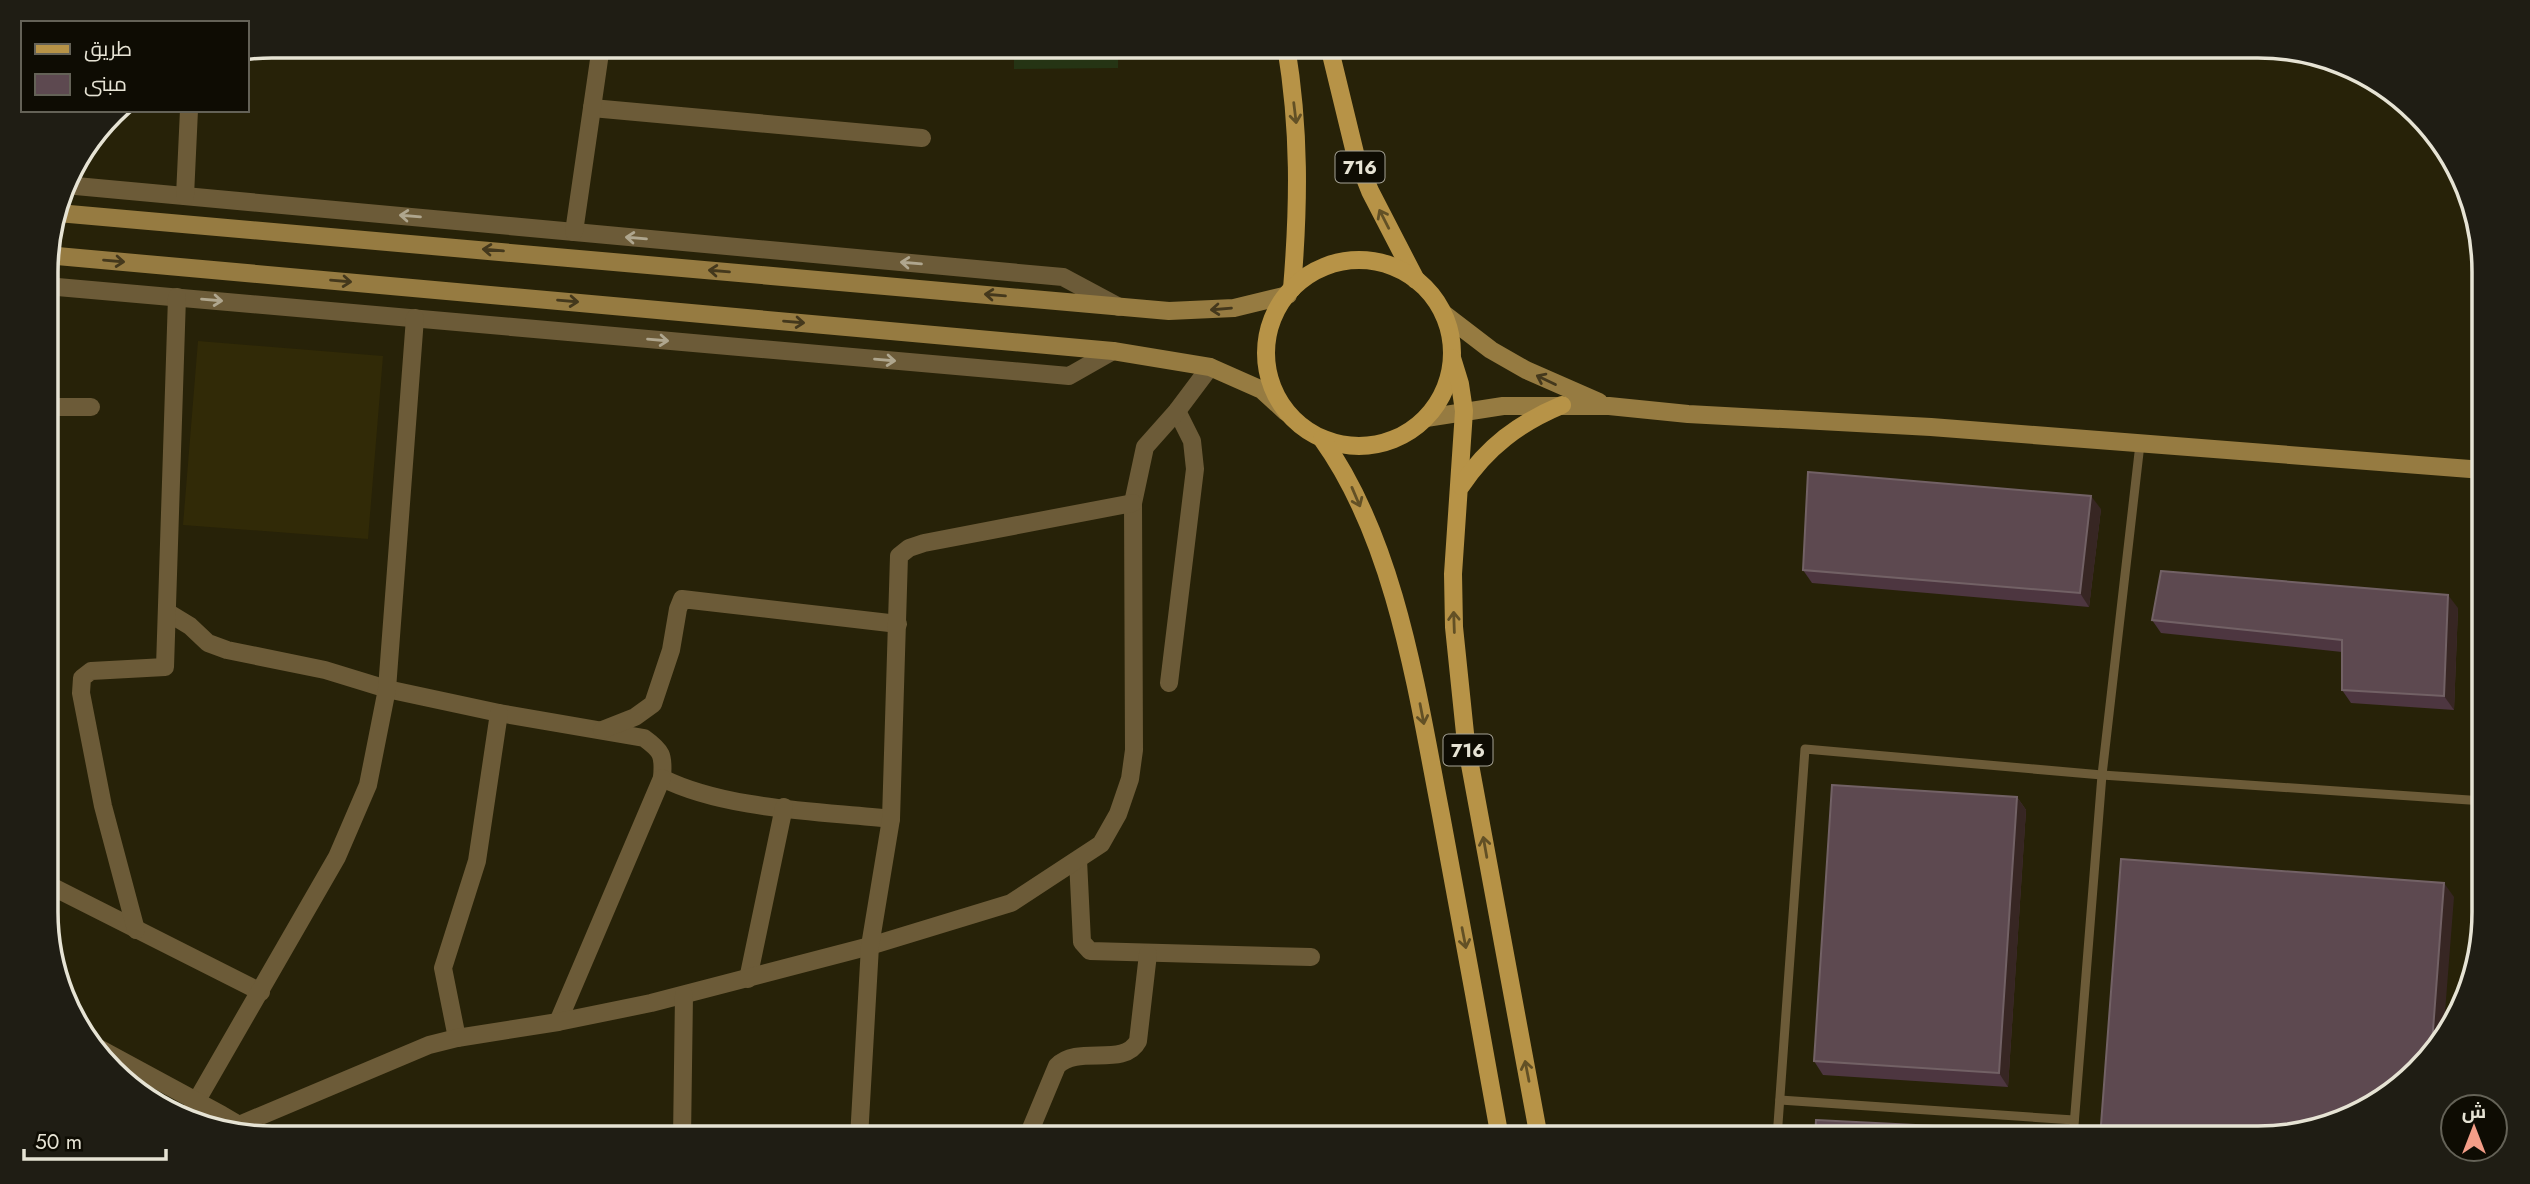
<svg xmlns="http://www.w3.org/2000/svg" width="2530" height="1184" font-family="Jost,Cairo,sans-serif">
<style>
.built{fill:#312a07}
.green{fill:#253414}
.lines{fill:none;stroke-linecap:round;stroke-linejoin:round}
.service{stroke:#6c5b38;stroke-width:9}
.minor{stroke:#6c5b38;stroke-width:18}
.tertiary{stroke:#6c5b38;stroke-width:18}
.secondary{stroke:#967b41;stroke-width:18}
.primary{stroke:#b79347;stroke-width:18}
.wall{fill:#4d3640}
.shaded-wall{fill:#372623}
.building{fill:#5d4950;stroke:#726165;stroke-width:2}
.oneway{stroke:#625025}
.oneway2{stroke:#afa68e}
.oneway3{stroke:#44381c}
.labels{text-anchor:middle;stroke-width:5;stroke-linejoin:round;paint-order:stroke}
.shield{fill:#0e0c03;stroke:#a5a295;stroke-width:2}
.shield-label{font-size:19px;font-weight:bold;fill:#e6e3d4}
.rim{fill:none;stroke:#e6e3d4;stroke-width:3.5}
</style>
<rect width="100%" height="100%" fill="#272208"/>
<path class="built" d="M198,341l185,15 -15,183 -185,-14z"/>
<path class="green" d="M1014,46h104v22l-104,1z"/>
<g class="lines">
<g class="service">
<path d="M1780,1100l294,20"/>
<path d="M1777,1138l28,-389 297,26 382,26"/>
<path d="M2073,1138l29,-363 38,-331"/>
</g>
<g class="minor">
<path d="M592,108l330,30"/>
<path d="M65,185l998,92 56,30"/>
<path d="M185,196l4,-86"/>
<path d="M574,232l27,-186"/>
<path d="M46,286l1023,90 44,-25"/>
<path d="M46,407h45"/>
<path d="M167,612l23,14 18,17 19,7 98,20 62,19 112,24 145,25c18,13 20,17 18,40 64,32 158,33 229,41"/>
<path d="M1169,683l26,-214 -3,-28 -15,-30"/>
<path d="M602,730l33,-13 18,-13 18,-54 7,-41 4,-10 216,25"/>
<path d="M1078,860l4,82 8,9 221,6"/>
<path d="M47,884l214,108"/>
<path d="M136,930l-33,-124 -22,-113 1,-15 9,-7 74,-4 12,-370"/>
<path d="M748,979l36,-172"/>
<path d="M558,1022l104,-244"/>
<path d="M457,1038l-14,-70 34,-107 22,-148"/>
<path d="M185,1121l152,-264 31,-72 19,-96 28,-371"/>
<path d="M239,1125l190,-80 28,-7 101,-16 93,-19 219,-57 141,-43 90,-59 17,-30 12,-35 4,-29 -1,-247 12,-56 32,-36 33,-44"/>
<path d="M682,1138l2,-143"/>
<path d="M859,1138l11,-192 21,-127 8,-263 10,-8 15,-5 209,-40"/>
<path d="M1027,1138l30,-72c21,-22 67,2 81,-25l10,-87"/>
</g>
<path class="tertiary" d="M89,1043l133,72 17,10 8,9"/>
<g class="secondary">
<path d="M58,213l1111,98 65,-3 54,-13"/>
<path d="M46,255l1067,96 97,16 52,23 24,22"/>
<path d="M1444,314l47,36 35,20 73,32"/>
<path d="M1426,418l77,-12h106l79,8 243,13 552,43"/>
</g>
<g class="primary">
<path d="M1286,46c14,84 13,158 6,243"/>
<path d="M1329,46l26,107 15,38 46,89"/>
<circle cx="1359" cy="353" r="93"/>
<path d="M1452,358l8,26 4,27 -11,163 1,53 12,116 73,395"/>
<path d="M1322,439c74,103 95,253 119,376 20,108 40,215 59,323"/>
<path d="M1461,486c26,-39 58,-63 101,-81"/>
</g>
</g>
<g class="wall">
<path d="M2101,509l-12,98 -277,-24 -9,-13z"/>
<path d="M2458,608l-4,102 -103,-7 -9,-13v-38l-181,-19 -9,-13z"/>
<path d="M2017,797l9,13 -18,277 -185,-12 -9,-14z"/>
</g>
<g class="shaded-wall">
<path d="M2091,496l10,13 -12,98 -9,-14z"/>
<path d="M2448,595l10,13 -4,102 -10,-14z"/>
<path d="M2017,797l9,13 -18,277 -9,-14z"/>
<path d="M2444,883l10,14 -11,141 -12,19z"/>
<path d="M1994,1129l6,9h-7z"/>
</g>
<g class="building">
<path d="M1808,472l283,24 -11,97 -277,-23z"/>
<path d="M2161,571l287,24 -4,101 -102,-6v-50l-190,-20z"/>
<path d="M1832,785l185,12 -18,276 -185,-12z"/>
<path d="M2121,859l323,24 -13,174 -2,4 -45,39 -111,38h-173z"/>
<path d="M1816,1120l178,9 -1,9h-178z"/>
</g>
<defs><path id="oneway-shaft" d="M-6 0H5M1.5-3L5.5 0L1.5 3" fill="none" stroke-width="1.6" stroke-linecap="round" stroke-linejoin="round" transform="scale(1.75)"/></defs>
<g class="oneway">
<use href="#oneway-shaft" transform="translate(1295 113) rotate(83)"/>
<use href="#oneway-shaft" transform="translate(1384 219) rotate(-117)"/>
<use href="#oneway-shaft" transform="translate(1356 497) rotate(67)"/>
<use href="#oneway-shaft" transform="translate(1454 622) rotate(-92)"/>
<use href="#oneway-shaft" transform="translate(1422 714) rotate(79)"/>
<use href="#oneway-shaft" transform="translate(1485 847) rotate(-100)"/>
<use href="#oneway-shaft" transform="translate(1464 938) rotate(79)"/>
<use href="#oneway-shaft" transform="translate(1527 1071) rotate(-101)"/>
</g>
<g class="oneway2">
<use href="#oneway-shaft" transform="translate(410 216) rotate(-175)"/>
<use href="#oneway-shaft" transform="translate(636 238) rotate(-175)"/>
<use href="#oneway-shaft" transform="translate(911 263) rotate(-175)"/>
<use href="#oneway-shaft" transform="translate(212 300) rotate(5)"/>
<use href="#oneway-shaft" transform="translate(658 340) rotate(5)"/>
<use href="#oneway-shaft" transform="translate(885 360) rotate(5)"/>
</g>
<g class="oneway3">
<use href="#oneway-shaft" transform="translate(493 250) rotate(-175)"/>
<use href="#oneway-shaft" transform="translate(114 261) rotate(5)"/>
<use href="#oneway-shaft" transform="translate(719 271) rotate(-175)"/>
<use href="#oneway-shaft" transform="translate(341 281) rotate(5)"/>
<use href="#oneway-shaft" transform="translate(995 295) rotate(-175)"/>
<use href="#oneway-shaft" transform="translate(568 301) rotate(5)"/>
<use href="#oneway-shaft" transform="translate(1221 309) rotate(175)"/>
<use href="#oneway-shaft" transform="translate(794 322) rotate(5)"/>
<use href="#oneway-shaft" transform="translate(1546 380) rotate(-154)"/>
</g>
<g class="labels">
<g class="shield">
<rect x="1335.5" y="151.5" width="49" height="31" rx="5"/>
<rect x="1443.5" y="734.5" width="49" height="31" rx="5"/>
</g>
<g class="shield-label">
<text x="1360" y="174">716</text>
<text x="1468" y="757">716</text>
</g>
</g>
<path d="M0 0H2530V1184H0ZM272 58H2258A214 214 0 0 1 2472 272V912A214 214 0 0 1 2258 1126H272A214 214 0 0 1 58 912V272A214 214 0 0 1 272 58Z" fill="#1f1d14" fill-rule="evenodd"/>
<path class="rim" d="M272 58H2258A214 214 0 0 1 2472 272V912A214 214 0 0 1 2258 1126H272A214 214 0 0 1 58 912V272A214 214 0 0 1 272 58Z"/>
<rect x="21" y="21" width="228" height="91" fill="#0e0c03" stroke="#646257" stroke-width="2"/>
<rect x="35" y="44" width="35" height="10" fill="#b79347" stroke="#646257" stroke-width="2"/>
<text x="84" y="56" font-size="21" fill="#e6e3d4">طريق</text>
<rect x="35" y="74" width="35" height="21" fill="#5d4950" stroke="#646257" stroke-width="2"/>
<text x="84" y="91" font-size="21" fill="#e6e3d4">مبنى</text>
<g transform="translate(2474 1128)"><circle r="33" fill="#0e0c03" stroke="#646257" stroke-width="2"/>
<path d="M0-5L12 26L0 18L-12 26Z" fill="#f49e88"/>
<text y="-10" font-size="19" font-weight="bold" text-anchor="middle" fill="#e6e3d4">ش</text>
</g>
<path d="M24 1149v10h142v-10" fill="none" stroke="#e6e3d4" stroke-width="3.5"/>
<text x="35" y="1149" font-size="21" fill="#e6e3d4" stroke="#0e0c03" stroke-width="5" paint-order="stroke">50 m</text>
</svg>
